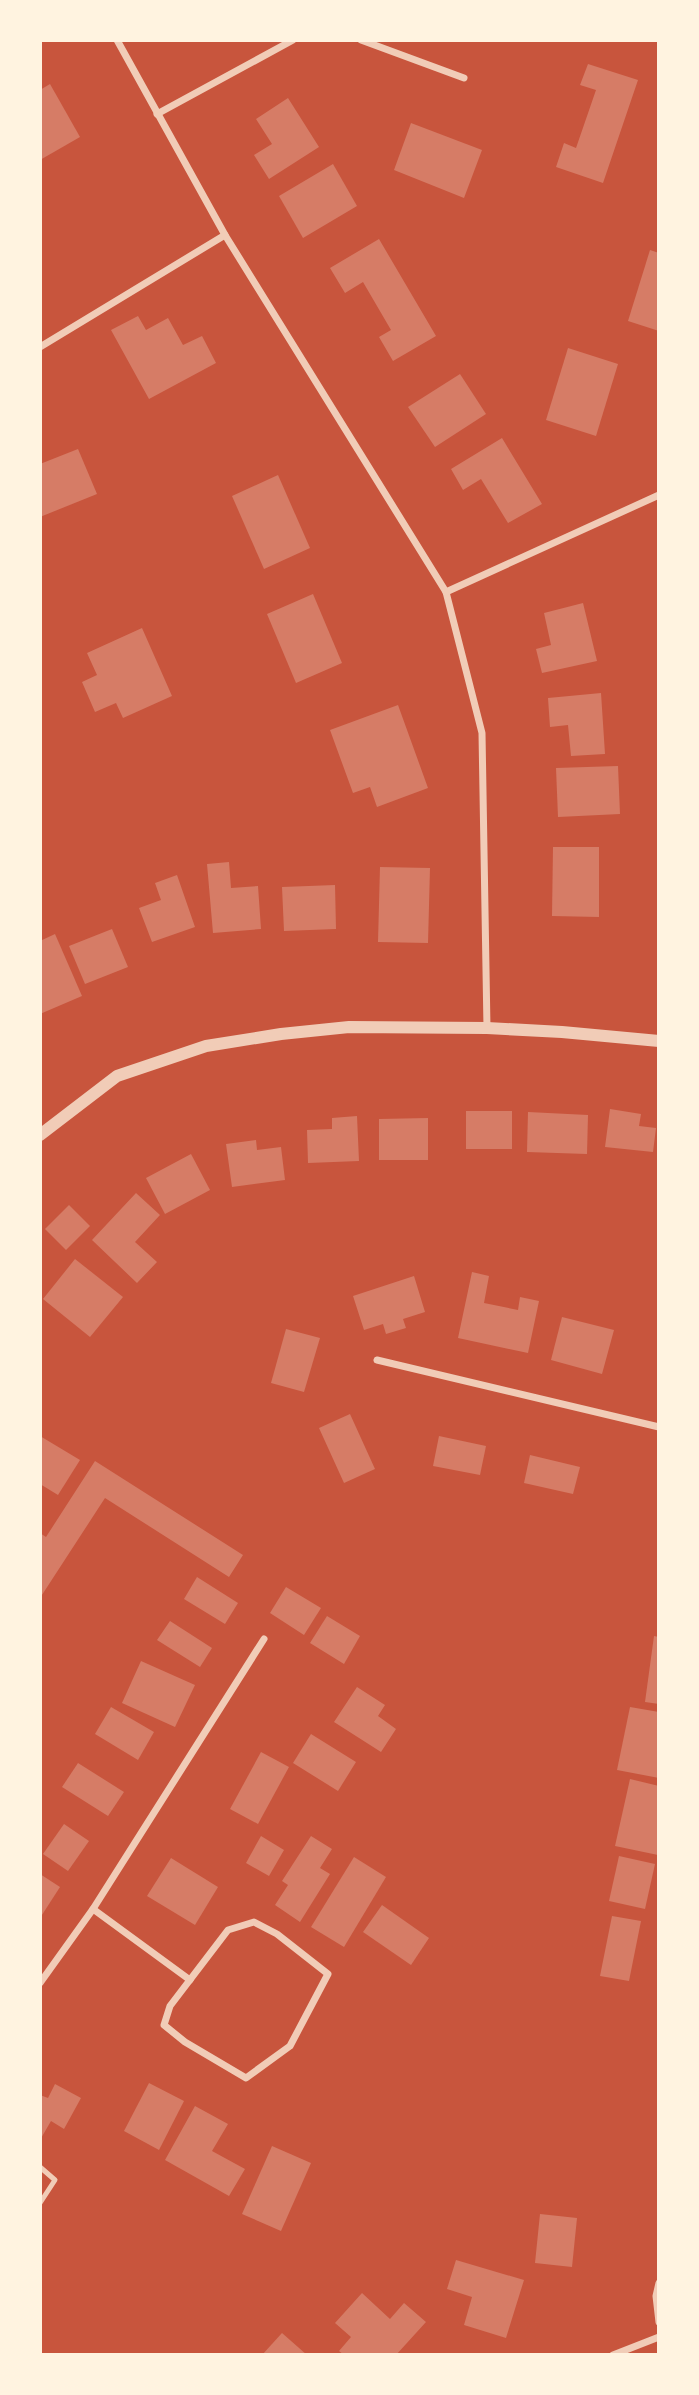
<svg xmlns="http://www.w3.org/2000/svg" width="699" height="2395" font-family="Figtree,sans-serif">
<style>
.building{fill:#d67c66}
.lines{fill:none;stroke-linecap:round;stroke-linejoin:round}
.service{stroke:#f1ccb7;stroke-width:5}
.minor{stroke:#f1ccb7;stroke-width:7}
.tertiary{stroke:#f1ccb7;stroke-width:12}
</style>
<rect width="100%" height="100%" fill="#c8553d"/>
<g class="building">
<path d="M588,64l50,16 -35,103 -47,-16 8,-24 12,5 20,-58 -16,-5z"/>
<path d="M50,84l30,53 -40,23v-70z"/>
<path d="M288,98l31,49 -50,32 -15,-24 18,-11 -16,-25z"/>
<path d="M411,123l71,27 -18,48 -70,-28z"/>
<path d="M333,164l24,42 -54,32 -24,-42z"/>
<path d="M379,239l57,97 -43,25 -14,-24 12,-7 -28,-48 -18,11 -15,-25z"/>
<path d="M650,250l9,3v78l-31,-10z"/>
<path d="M138,316l8,14 22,-12 15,27 19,-9 14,27 -67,36 -38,-69z"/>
<path d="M568,348l50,16 -22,72 -50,-16z"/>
<path d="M460,374l26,40 -51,33 -27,-40z"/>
<path d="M502,438l40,66 -34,19 -27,-44 -18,11 -12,-21z"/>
<path d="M78,449l19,45 -57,23v-53z"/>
<path d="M278,475l32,73 -46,21 -32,-73z"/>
<path d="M313,594l29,69 -46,20 -29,-69z"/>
<path d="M583,603l14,58 -55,12 -6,-24 15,-4 -7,-32z"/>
<path d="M142,628l30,68 -49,22 -7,-15 -21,9 -13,-30 15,-7 -10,-22z"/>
<path d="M601,693l4,61 -34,2 -3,-31 -18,2 -2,-29z"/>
<path d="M398,705l30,83 -51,19 -7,-20 -17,6 -23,-63z"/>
<path d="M618,766l2,48 -62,3 -2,-49z"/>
<path d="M553,847h46v70l-47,-1z"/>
<path d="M229,862l2,26 27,-2 3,43 -48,4 -6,-69z"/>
<path d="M380,867l50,1 -2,75 -50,-1z"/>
<path d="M177,875l18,52 -43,15 -13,-34 22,-8 -6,-17z"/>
<path d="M335,885l1,44 -52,2 -2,-44z"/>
<path d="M112,929l16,38 -43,17 -16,-38z"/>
<path d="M55,934l27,62 -42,18v-73z"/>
<path d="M610,1109l31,5 -2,12 17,2 -3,24 -48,-5z"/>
<rect x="466" y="1111" width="46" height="38"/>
<path d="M528,1112l60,3 -1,39 -60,-2z"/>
<path d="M357,1116l2,45 -51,2 -1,-33 25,-1v-11z"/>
<path d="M428,1118v42h-49v-41z"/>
<path d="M256,1140l1,10 24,-3 4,33 -53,7 -6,-43z"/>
<path d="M191,1154l19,36 -45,24 -19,-36z"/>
<path d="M136,1193l24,22 -25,27 22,20 -20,21 -45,-43z"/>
<path d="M69,1205l21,21 -24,24 -21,-21z"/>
<path d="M75,1259l48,38 -33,40 -47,-38z"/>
<path d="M472,1272l17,4 -5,27 34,7 2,-13 19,4 -11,52 -70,-15z"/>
<path d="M414,1276l11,36 -22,7 3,9 -20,6 -3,-10 -19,6 -11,-34z"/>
<path d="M562,1317l52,13 -12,44 -51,-14z"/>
<path d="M286,1329l34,9 -16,54 -33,-9z"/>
<path d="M350,1414l25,55 -31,14 -25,-55z"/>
<path d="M40,1436l40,24 -22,35 -18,-11z"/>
<path d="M439,1436l47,10 -6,29 -47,-9z"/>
<path d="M530,1455l50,12 -7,27 -49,-11z"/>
<path d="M95,1461l148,94 -14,22 -124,-79 -65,100v-65l6,4z"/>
<path d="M197,1577l41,26 -13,21 -41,-25z"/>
<path d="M286,1587l35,21 -17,27 -34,-22z"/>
<path d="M327,1616l33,20 -16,28 -34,-21z"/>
<path d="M170,1621l42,27 -12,19 -43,-27z"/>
<path d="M654,1636l5,1v67l-14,-2z"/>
<path d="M141,1661l54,24 -20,42 -53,-24z"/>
<path d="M357,1687l28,18 -7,11 18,13 -15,23 -47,-30z"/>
<path d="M111,1707l43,25 -16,28 -43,-26z"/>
<path d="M630,1707l29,5v66l-42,-8z"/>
<path d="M311,1734l45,28 -18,29 -45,-28z"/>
<path d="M261,1752l28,15 -31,57 -28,-15z"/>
<path d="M78,1763l46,29 -16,24 -46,-29z"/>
<path d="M630,1779l29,7 -1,69 -43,-9z"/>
<path d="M64,1824l25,17 -21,30 -25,-17z"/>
<path d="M261,1836l23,14 -15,26 -23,-13z"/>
<path d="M311,1836l21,13 -12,19 10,6 -30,48 -25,-17 13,-20 -6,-4z"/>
<path d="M619,1856l36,8 -10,45 -36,-8z"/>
<path d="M354,1857l32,20 -42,70 -33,-20z"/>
<path d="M171,1858l47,29 -23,38 -48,-29z"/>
<path d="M40,1874l20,13 -20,31z"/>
<path d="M382,1905l47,33 -18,27 -48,-33z"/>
<path d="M612,1916l29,5 -12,60 -29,-5z"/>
<path d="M149,2083l35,18 -25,49 -35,-19z"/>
<path d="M55,2084l26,14 -17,31 -13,-8 -11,19v-45l8,3z"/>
<path d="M195,2106l33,18 -16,27 33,18 -16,27 -64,-36z"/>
<path d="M272,2146l39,17 -30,68 -39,-17z"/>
<path d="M540,2214l37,4 -5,49 -37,-4z"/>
<path d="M456,2260l68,20 -18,58 -42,-13 8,-28 -25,-8z"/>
<path d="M362,2293l28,26 14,-16 22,19 -30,33h-52l-5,-4 12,-14 -16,-14z"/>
<path d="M282,2333l25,22h-45z"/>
</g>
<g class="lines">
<path class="service" d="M40,2167l15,13 -15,23"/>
<g class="minor">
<path d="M117,40l108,195 221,357 36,141 5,295"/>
<path d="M361,40l103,38"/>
<path d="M157,114l136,-74"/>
<path d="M40,347l185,-112"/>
<path d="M446,592l213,-97"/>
<path d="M377,1360l282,67"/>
<path d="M93,1909l97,71"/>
<path d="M254,1922l23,12 51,40 -38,72 -44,32 -61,-36 -21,-17 6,-19 58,-76z"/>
<path d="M40,1983l53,-74 171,-270"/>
<path d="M659,2283l-3,13 3,26"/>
<path d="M613,2355l46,-18"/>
</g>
<path class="tertiary" d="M40,1135l77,-59 89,-30 75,-12 68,-7 138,1 75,4 97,9"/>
</g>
<rect width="699" height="2395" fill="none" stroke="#fff3e0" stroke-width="84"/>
</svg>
